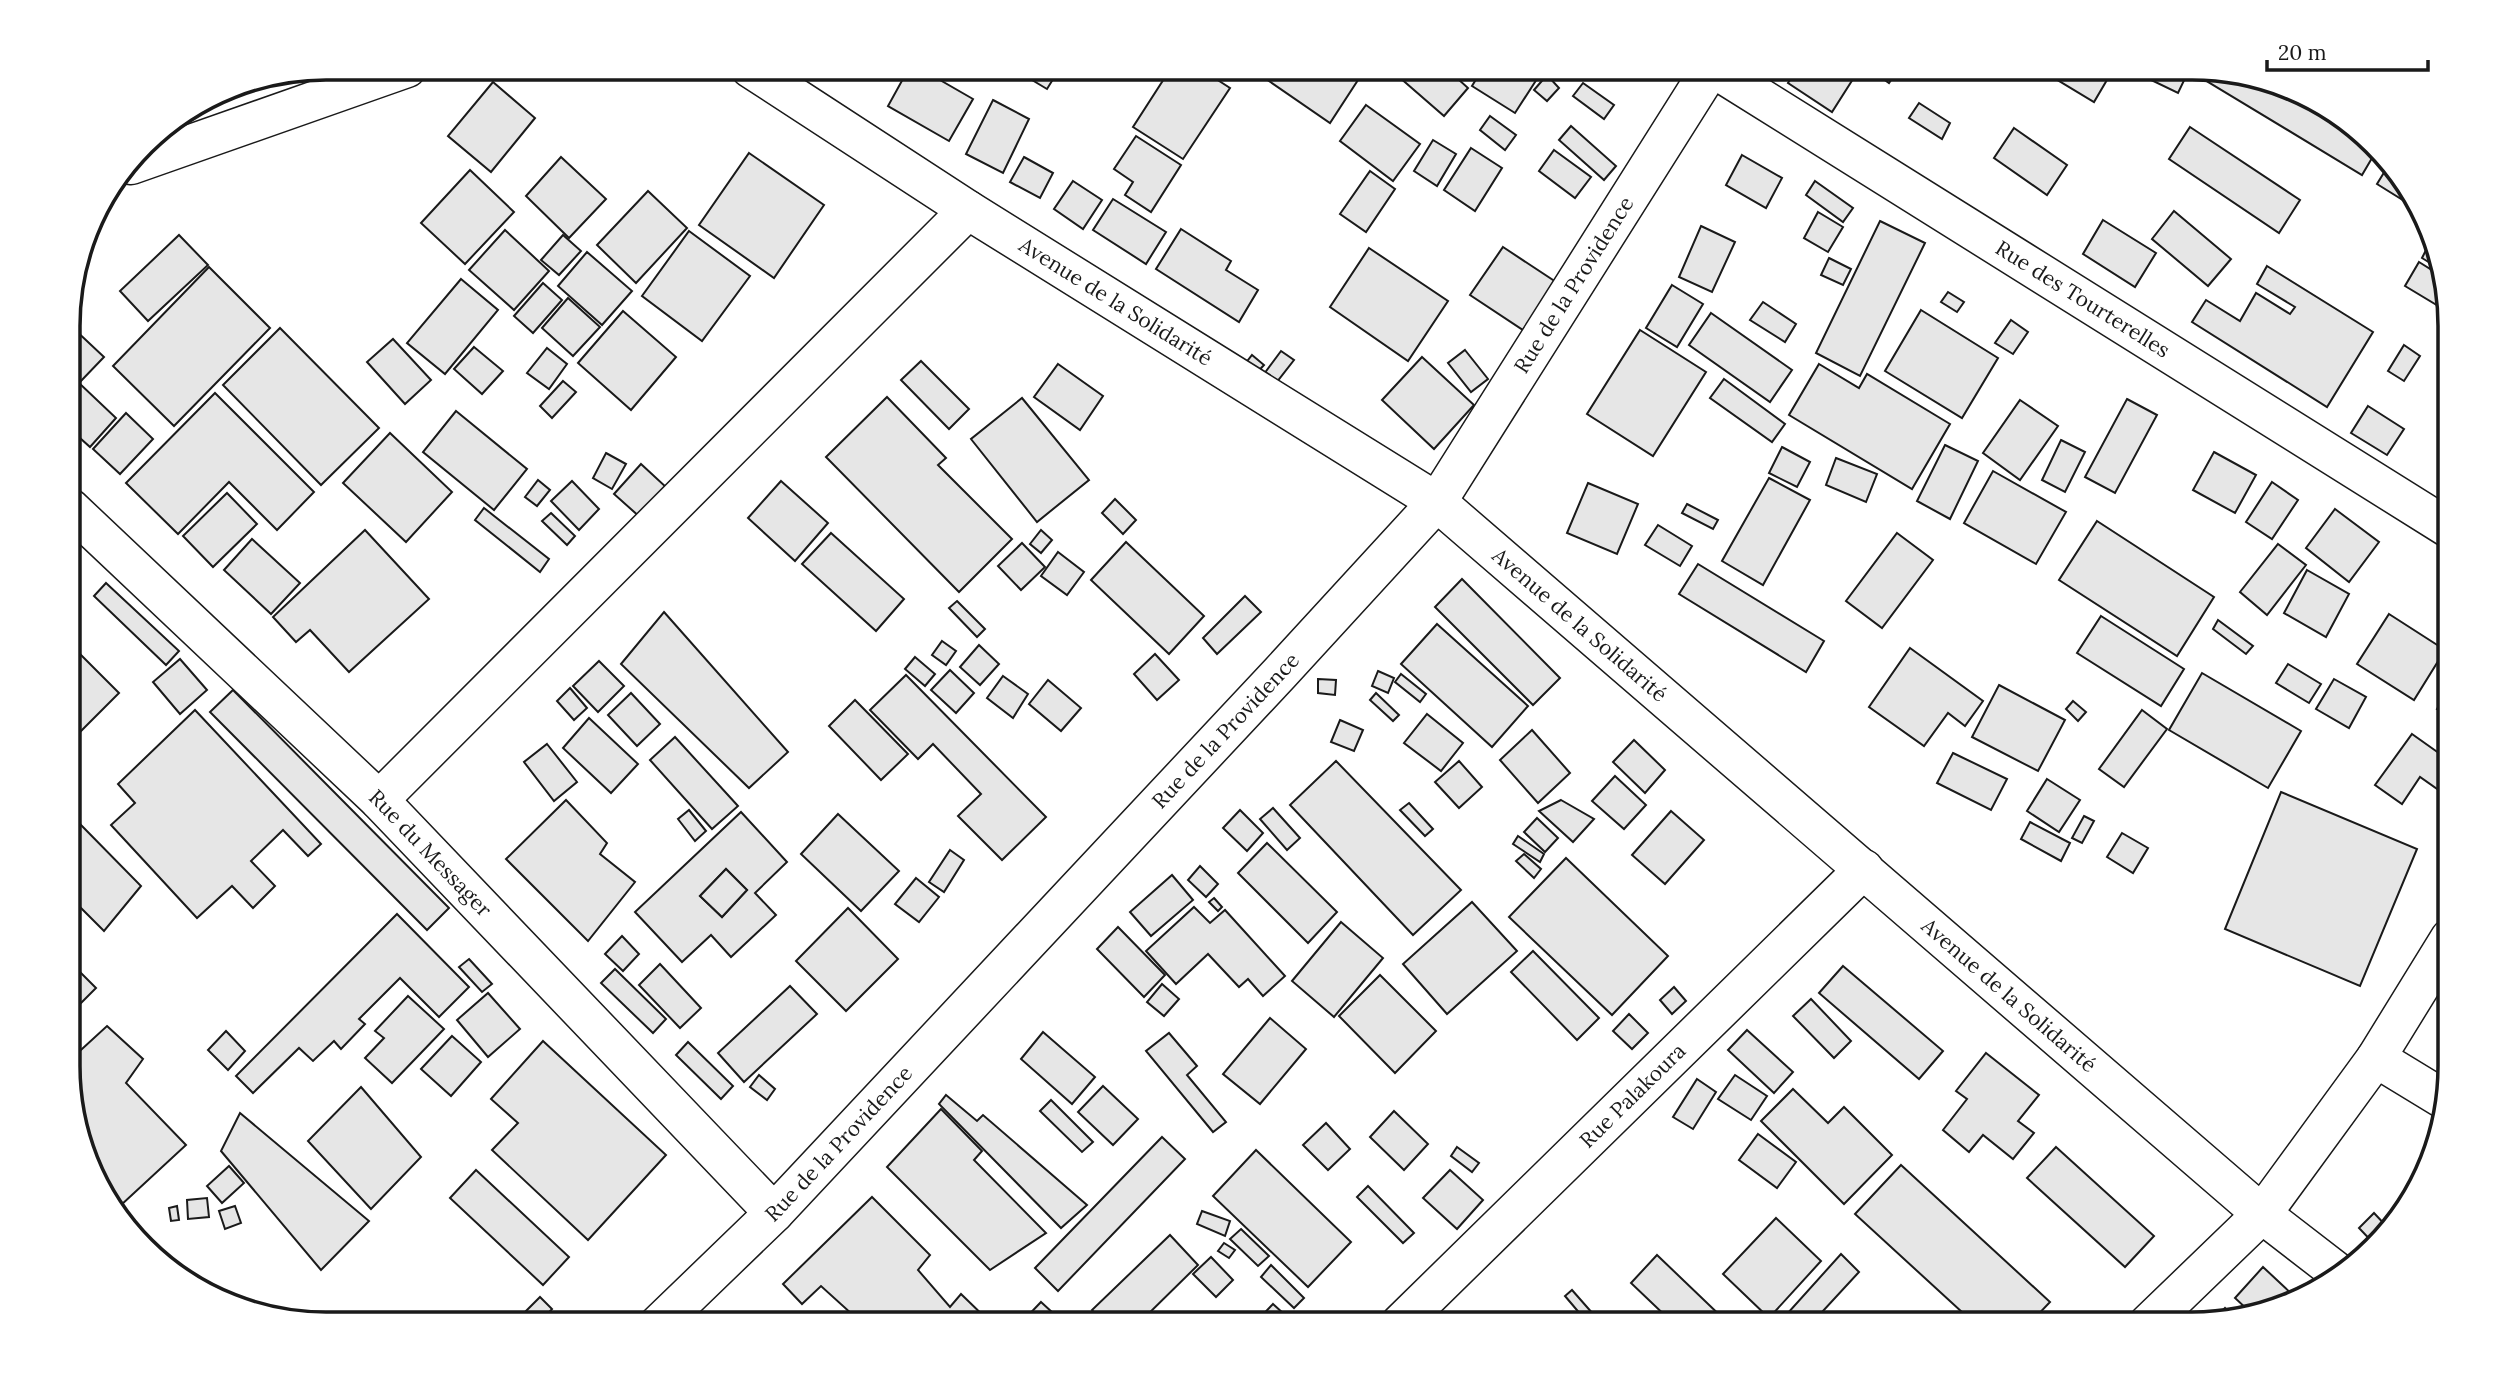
<svg xmlns="http://www.w3.org/2000/svg" width="2519" height="1393" font-family="Lora,serif">
<style>
.building{fill:#e6e6e6;stroke:#1a1a1a;stroke-width:2;fill-rule:evenodd}
.lines{fill:none;stroke-linecap:round;stroke-linejoin:round}
.minor-casing{stroke:#1a1a1a;stroke-width:41}
.tertiary-casing{stroke:#1a1a1a;stroke-width:41}
.minor{stroke:#fff;stroke-width:38}
.tertiary{stroke:#fff;stroke-width:38}
.labels{text-anchor:middle;stroke-width:5;stroke-linejoin:round;paint-order:stroke}
.street-label{font-size:21px;fill:#1a1a1a;stroke:#fff}
.rim{fill:none;stroke:#1a1a1a;stroke-width:3.5}
</style>
<rect width="100%" height="100%" fill="#fff"/>
<g class="building">
<path d="M909,68h10l54,31 -24,42 -61,-35z"/>
<path d="M976,68h17l-4,7z"/>
<path d="M1012,68h48l-13,21z"/>
<path d="M1171,68h28l31,20 -47,71 -50,-32z"/>
<path d="M1208,68h23l-7,11z"/>
<path d="M1250,68h91l17,12 -28,43z"/>
<path d="M1392,68h54l22,20 -24,28 -53,-46z"/>
<path d="M1483,68h61l-29,45 -43,-27z"/>
<path d="M1798,68h62l-28,44 -44,-29z"/>
<path d="M1868,68h31l-10,15z"/>
<path d="M2042,68h72l-20,34 -53,-32z"/>
<path d="M2150,68h40l-12,25 -33,-16z"/>
<path d="M2203,71l118,32 54,50 -13,22 -162,-98z"/>
<path d="M1547,75l12,13 -12,13 -13,-11z"/>
<path d="M493,82l42,36 -44,54 -43,-36z"/>
<path d="M1583,83l31,22 -10,14 -31,-23z"/>
<path d="M993,100l36,19 -26,54 -37,-19z"/>
<path d="M1919,103l31,20 -8,16 -33,-21z"/>
<path d="M1366,105l54,39 -27,37 -53,-40z"/>
<path d="M1490,116l26,19 -11,15 -25,-20z"/>
<path d="M1571,126l45,40 -12,14 -45,-40z"/>
<path d="M2190,127l110,73 -21,33 -110,-74z"/>
<path d="M2014,128l53,37 -20,30 -53,-37z"/>
<path d="M1136,136l45,29 -30,47 -26,-17 8,-13 -19,-13z"/>
<path d="M1433,140l23,14 -19,32 -23,-15z"/>
<path d="M1471,148l31,20 -27,43 -31,-21z"/>
<path d="M1554,150l37,27 -16,21 -36,-27z"/>
<path d="M749,153l75,52 -50,73 -75,-53z"/>
<path d="M1742,155l40,23 -16,30 -40,-23z"/>
<path d="M561,157l45,42 -37,39 -43,-42z"/>
<path d="M1024,157l29,16 -13,25 -30,-16z"/>
<path d="M2388,166l19,18 7,23 -37,-23z"/>
<path d="M470,170l44,42 -49,52 -44,-41z"/>
<path d="M1370,171l25,18 -29,43 -26,-18z"/>
<path d="M1073,181l29,19 -19,29 -29,-20z"/>
<path d="M1815,181l38,27 -10,14 -37,-27z"/>
<path d="M648,191l39,37 -51,55 -39,-38z"/>
<path d="M1113,199l53,33 -20,32 -53,-34z"/>
<path d="M2174,211l57,48 -23,27 -56,-47z"/>
<path d="M1818,212l25,15 -15,25 -24,-14z"/>
<path d="M2103,220l53,33 -21,34 -52,-33z"/>
<path d="M1880,221l45,22 -65,133 -44,-23z"/>
<path d="M1701,226l34,16 -23,50 -33,-15z"/>
<path d="M1181,229l50,32 -5,9 32,20 -19,32 -83,-53z"/>
<path d="M505,230l44,41 -35,39 -45,-40z"/>
<path d="M689,231l61,45 -48,65 -60,-45z"/>
<path d="M179,235l29,30 -60,56 -28,-30z"/>
<path d="M563,235l18,16 -22,24 -18,-15z"/>
<path d="M2428,246l7,20 -13,-8z"/>
<path d="M1503,247l53,35 -33,48 -53,-35z"/>
<path d="M1369,248l79,53 -40,60 -78,-54z"/>
<path d="M587,252l45,39 -30,34 -44,-39z"/>
<path d="M1829,258l22,11 -8,16 -22,-10z"/>
<path d="M2419,262l19,12 12,39 -45,-27z"/>
<path d="M2267,266l106,66 -46,75 -135,-85 14,-22 34,21 16,-28 34,21 5,-7 -38,-23z"/>
<path d="M209,267l61,61 -96,98 -61,-60z"/>
<path d="M461,279l37,31 -53,64 -38,-31z"/>
<path d="M543,283l19,17 -29,33 -19,-17z"/>
<path d="M1672,285l31,19 -26,43 -31,-19z"/>
<path d="M1948,292l16,10 -7,10 -16,-10z"/>
<path d="M568,298l32,29 -27,29 -31,-28z"/>
<path d="M1763,302l33,22 -11,18 -35,-22z"/>
<path d="M1921,310l77,48 -36,60 -77,-47z"/>
<path d="M623,311l53,46 -45,53 -53,-47z"/>
<path d="M1711,313l81,57 -22,32 -81,-57z"/>
<path d="M2011,320l17,12 -15,22 -18,-11z"/>
<path d="M72,327l32,30 -25,26 37,35 -26,29 -20,-18z"/>
<path d="M280,328l99,100 -58,57 -98,-100z"/>
<path d="M1640,330l66,42 -53,84 -66,-42z"/>
<path d="M393,339l38,41 -26,24 -38,-42z"/>
<path d="M2404,345l16,11 -16,25 -16,-10z"/>
<path d="M474,347l29,24 -21,23 -28,-25z"/>
<path d="M547,348l20,16 -18,25 -22,-16z"/>
<path d="M1465,350l23,29 -17,13 -23,-29z"/>
<path d="M1281,351l13,9 -18,23 -12,-9z"/>
<path d="M1252,355l12,10 -12,13 -11,-9z"/>
<path d="M1422,357l52,48 -40,44 -52,-49z"/>
<path d="M921,361l48,48 -20,20 -48,-49z"/>
<path d="M1058,364l45,32 -23,34 -46,-33z"/>
<path d="M1819,364l40,24 8,-14 83,50 -38,65 -123,-74z"/>
<path d="M1724,379l61,45 -13,18 -62,-44z"/>
<path d="M563,381l13,11 -24,26 -12,-12z"/>
<path d="M215,393l99,99 -37,38 -48,-48 -51,52 -52,-51z"/>
<path d="M887,397l59,61 -8,7 74,74 -53,53 -133,-135z"/>
<path d="M1022,398l67,82 -52,42 -66,-83z"/>
<path d="M2127,399l30,16 -42,78 -30,-16z"/>
<path d="M2020,400l38,26 -38,54 -37,-27z"/>
<path d="M2368,406l36,23 -17,26 -36,-22z"/>
<path d="M456,411l71,58 -33,41 -71,-58z"/>
<path d="M126,413l27,26 -33,35 -27,-25z"/>
<path d="M390,433l62,59 -46,50 -63,-59z"/>
<path d="M2061,440l24,12 -20,40 -23,-12z"/>
<path d="M1945,445l33,16 -28,58 -33,-18z"/>
<path d="M1782,447l28,15 -13,25 -28,-14z"/>
<path d="M2214,452l42,23 -21,38 -42,-23z"/>
<path d="M606,453l20,11 -14,25 -19,-11z"/>
<path d="M1836,458l41,16 -11,28 -40,-17z"/>
<path d="M641,464l26,24 -26,30 -27,-24z"/>
<path d="M1993,471l73,41 -30,52 -72,-41z"/>
<path d="M1769,478l41,22 -47,85 -41,-24z"/>
<path d="M538,480l12,10 -13,16 -12,-9z"/>
<path d="M572,481l27,28 -20,21 -28,-29z"/>
<path d="M781,481l47,42 -33,38 -47,-43z"/>
<path d="M2272,482l26,18 -26,39 -26,-17z"/>
<path d="M1588,483l50,21 -21,50 -50,-21z"/>
<path d="M227,493l30,31 -44,43 -30,-31z"/>
<path d="M1115,499l21,21 -13,14 -21,-21z"/>
<path d="M1687,504l31,16 -5,9 -31,-16z"/>
<path d="M484,508l65,51 -9,13 -65,-52z"/>
<path d="M2335,509l44,33 -30,40 -43,-34z"/>
<path d="M551,513l24,23 -8,9 -25,-24z"/>
<path d="M2097,521l117,76 -37,59 -118,-76z"/>
<path d="M1658,525l34,21 -12,20 -35,-21z"/>
<path d="M365,530l64,69 -80,73 -39,-42 -14,12 -23,-25z"/>
<path d="M1041,530l11,10 -11,13 -11,-9z"/>
<path d="M831,533l73,66 -28,32 -74,-67z"/>
<path d="M1897,533l36,27 -51,68 -36,-27z"/>
<path d="M252,539l48,44 -29,31 -47,-44z"/>
<path d="M1126,542l78,74 -35,38 -78,-74z"/>
<path d="M1022,543l23,24 -24,23 -23,-24z"/>
<path d="M2278,544l28,21 -39,50 -27,-23z"/>
<path d="M1058,552l26,20 -17,23 -26,-19z"/>
<path d="M1698,564l126,77 -18,31 -127,-78z"/>
<path d="M2307,570l42,24 -23,43 -42,-24z"/>
<path d="M1462,579l98,99 -27,27 -98,-98z"/>
<path d="M106,583l73,68 -13,14 -72,-69z"/>
<path d="M1245,596l16,16 -44,42 -14,-16z"/>
<path d="M957,601l28,28 -8,8 -28,-29z"/>
<path d="M664,612l124,140 -39,36 -128,-124z"/>
<path d="M2389,614l56,36 -31,50 -57,-36z"/>
<path d="M2101,616l83,53 -23,37 -84,-53z"/>
<path d="M2218,620l35,26 -7,8 -33,-25z"/>
<path d="M1437,624l91,82 -36,41 -91,-83z"/>
<path d="M942,641l14,10 -10,14 -14,-10z"/>
<path d="M70,644l49,49 -49,49z"/>
<path d="M979,645l20,19 -19,21 -20,-18z"/>
<path d="M1910,648l73,53 -18,25 -17,-13 -24,33 -55,-39z"/>
<path d="M1155,654l24,26 -22,20 -23,-26z"/>
<path d="M915,657l20,17 -10,12 -20,-17z"/>
<path d="M180,659l27,31 -27,24 -27,-32z"/>
<path d="M599,661l25,25 -26,26 -25,-26z"/>
<path d="M2288,664l33,20 -12,19 -33,-20z"/>
<path d="M950,670l24,23 -18,20 -25,-23z"/>
<path d="M1378,671l16,7 -6,15 -16,-7z"/>
<path d="M2202,673l99,58 -33,57 -99,-58z"/>
<path d="M1401,674l25,20 -6,8 -25,-20z"/>
<path d="M906,675l140,142 -44,43 -44,-44 23,-22 -48,-50 -15,15 -48,-49z"/>
<path d="M1003,676l25,18 -15,24 -26,-20z"/>
<path d="M1318,679l18,1 -1,15 -17,-2z"/>
<path d="M2334,679l32,18 -17,31 -33,-19z"/>
<path d="M1048,680l33,28 -20,23 -32,-27z"/>
<path d="M1999,685l66,35 -27,51 -66,-34z"/>
<path d="M2450,685v31l-13,-7z"/>
<path d="M570,688l17,20 -13,12 -17,-19z"/>
<path d="M233,690l216,218 -22,22 -217,-218z"/>
<path d="M631,693l29,31 -23,22 -29,-31z"/>
<path d="M1376,693l23,22 -6,6 -23,-21z"/>
<path d="M855,700l53,54 -27,26 -52,-54z"/>
<path d="M2073,701l13,11 -8,9 -12,-12z"/>
<path d="M195,710l126,134 -13,12 -25,-26 -32,31 24,25 -22,22 -21,-22 -35,32 -86,-93 24,-22 -17,-19z"/>
<path d="M2142,710l25,19 -43,58 -25,-18z"/>
<path d="M1427,714l36,29 -22,28 -37,-28z"/>
<path d="M589,718l49,46 -27,29 -48,-45z"/>
<path d="M1340,720l23,10 -9,21 -23,-9z"/>
<path d="M1532,730l38,43 -32,30 -38,-43z"/>
<path d="M2412,734l38,27v37l-30,-21 -18,27 -27,-19z"/>
<path d="M675,737l63,69 -26,23 -62,-69z"/>
<path d="M1634,740l31,30 -20,23 -32,-31z"/>
<path d="M547,744l30,38 -23,19 -30,-39z"/>
<path d="M1953,753l54,26 -16,31 -54,-27z"/>
<path d="M1336,761l125,129 -48,45 -123,-130z"/>
<path d="M1459,761l23,26 -23,21 -24,-26z"/>
<path d="M1615,776l31,29 -22,24 -32,-28z"/>
<path d="M2047,779l33,21 -21,32 -32,-21z"/>
<path d="M2281,792l136,57 -57,137 -135,-57z"/>
<path d="M566,800l41,43 -7,11 35,28 -47,59 -82,-82z"/>
<path d="M1561,800l33,19 -21,23 -34,-31z"/>
<path d="M1409,803l24,26 -8,7 -25,-26z"/>
<path d="M1273,808l27,30 -13,12 -27,-31z"/>
<path d="M689,810l17,21 -11,10 -17,-22z"/>
<path d="M1240,810l23,23 -16,18 -24,-23z"/>
<path d="M1671,811l33,29 -39,44 -33,-29z"/>
<path d="M741,812l46,50 -32,31 21,22 -45,42 -20,-22 -29,27 -47,-50zM726,869l21,21 -25,27 -22,-21z"/>
<path d="M838,814l61,57 -38,40 -60,-57z"/>
<path d="M2084,816l10,5 -12,22 -10,-5z"/>
<path d="M1537,818l21,20 -13,14 -21,-20z"/>
<path d="M2030,822l40,21 -9,18 -40,-22z"/>
<path d="M80,824l61,62 -37,45 -34,-34v-64z"/>
<path d="M2122,833l26,15 -15,25 -26,-16z"/>
<path d="M1518,836l26,18 -4,8 -27,-18z"/>
<path d="M1267,843l70,69 -29,31 -70,-70z"/>
<path d="M950,850l14,10 -20,32 -15,-10z"/>
<path d="M1524,854l17,15 -7,9 -18,-17z"/>
<path d="M1566,858l102,98 -56,59 -103,-98z"/>
<path d="M1200,866l18,18 -12,13 -18,-17z"/>
<path d="M726,869l21,21 -25,27 -22,-21z"/>
<path d="M1172,875l21,25 -42,36 -21,-24z"/>
<path d="M916,878l23,19 -20,25 -24,-18z"/>
<path d="M1214,898l8,9 -4,4 -9,-9z"/>
<path d="M1472,902l45,49 -70,63 -44,-50z"/>
<path d="M1194,907l16,16 15,-13 60,66 -22,20 -15,-17 -9,8 -31,-33 -32,30 -30,-33z"/>
<path d="M848,908l50,51 -52,52 -50,-50z"/>
<path d="M397,914l72,73 -30,30 -39,-39 -41,41 6,5 -24,25 -7,-8 -21,20 -14,-13 -46,45 -17,-17z"/>
<path d="M1341,922l42,36 -49,59 -42,-36z"/>
<path d="M1118,927l47,48 -21,22 -47,-48z"/>
<path d="M622,936l17,18 -16,17 -18,-17z"/>
<path d="M1533,951l66,67 -22,22 -66,-68z"/>
<path d="M469,959l23,25 -10,8 -23,-25z"/>
<path d="M70,962l26,26 -26,26z"/>
<path d="M660,964l41,44 -21,20 -41,-43z"/>
<path d="M1843,966l100,85 -24,28 -100,-86z"/>
<path d="M615,969l51,50 -13,14 -52,-50z"/>
<path d="M1380,975l56,56 -41,42 -56,-57z"/>
<path d="M1162,984l17,15 -15,17 -17,-14z"/>
<path d="M790,986l27,28 -73,68 -26,-29z"/>
<path d="M1674,987l12,14 -14,13 -12,-14z"/>
<path d="M488,993l32,36 -32,28 -31,-37z"/>
<path d="M408,996l36,33 -52,54 -27,-25 19,-20 -9,-7z"/>
<path d="M1811,999l40,42 -17,17 -41,-42z"/>
<path d="M1629,1014l19,19 -16,16 -19,-18z"/>
<path d="M1270,1018l36,31 -46,55 -37,-30z"/>
<path d="M107,1026l36,33 -17,24 60,62 -66,61 -13,-8 -37,-99v-39z"/>
<path d="M1747,1030l46,42 -19,21 -46,-43z"/>
<path d="M226,1031l19,20 -17,19 -20,-20z"/>
<path d="M1043,1032l52,45 -23,27 -51,-45z"/>
<path d="M1169,1033l28,33 -10,9 39,47 -13,10 -67,-81z"/>
<path d="M452,1036l29,26 -30,34 -30,-27z"/>
<path d="M543,1041l123,114 -78,85 -96,-90 26,-27 -27,-24z"/>
<path d="M688,1042l45,44 -12,13 -45,-44z"/>
<path d="M1986,1053l53,42 -21,26 16,12 -21,26 -30,-24 -14,17 -26,-22 24,-31 -11,-8z"/>
<path d="M759,1075l16,14 -8,11 -17,-13z"/>
<path d="M1735,1075l32,21 -16,24 -33,-21z"/>
<path d="M1697,1079l19,13 -23,37 -20,-12z"/>
<path d="M1103,1086l35,33 -25,26 -35,-33z"/>
<path d="M361,1087l60,70 -50,52 -63,-68z"/>
<path d="M1793,1089l35,34 16,-16 48,48 -48,49 -83,-83z"/>
<path d="M946,1095l31,26 6,-6 104,90 -26,23 -122,-124z"/>
<path d="M1051,1100l42,42 -11,10 -42,-41z"/>
<path d="M941,1109l41,42 -8,9 72,73 -56,37 -103,-103z"/>
<path d="M1394,1111l34,33 -24,26 -34,-33z"/>
<path d="M240,1113l129,108 -48,49 -100,-119z"/>
<path d="M1326,1123l24,26 -22,21 -25,-25z"/>
<path d="M1758,1134l38,28 -19,26 -38,-28z"/>
<path d="M1162,1137l23,22 -127,132 -23,-23z"/>
<path d="M1457,1147l22,16 -7,9 -21,-16z"/>
<path d="M2056,1147l98,89 -29,31 -98,-89z"/>
<path d="M1256,1150l95,92 -43,45 -95,-91z"/>
<path d="M1901,1165l149,137 -21,22h-54l-120,-110z"/>
<path d="M229,1166l15,17 -22,20 -15,-17z"/>
<path d="M476,1170l93,87 -26,28 -93,-87z"/>
<path d="M1450,1170l33,30 -26,29 -34,-31z"/>
<path d="M1368,1186l46,47 -11,10 -46,-46z"/>
<path d="M872,1197l58,58 -12,15 32,37 11,-13 32,31h-129l-43,-39 -19,18 -19,-20z"/>
<path d="M207,1198l2,19 -21,2 -1,-19z"/>
<path d="M177,1206l2,14 -8,1 -2,-13z"/>
<path d="M235,1206l6,17 -16,6 -6,-18z"/>
<path d="M1202,1211l28,10 -5,15 -28,-12z"/>
<path d="M2374,1213l16,17 -13,17 -18,-19z"/>
<path d="M1776,1218l45,43 -52,57 -46,-44z"/>
<path d="M1241,1229l28,27 -11,10 -28,-27z"/>
<path d="M1170,1235l28,30 -61,60h-32l-13,-15z"/>
<path d="M1224,1243l11,7 -6,8 -11,-7z"/>
<path d="M1841,1254l18,18 -48,52h-33z"/>
<path d="M1657,1255l72,69h-55l-43,-41z"/>
<path d="M1211,1257l22,23 -17,17 -23,-23z"/>
<path d="M1271,1265l33,33 -10,10 -33,-31z"/>
<path d="M2263,1267l33,31 -46,14 -15,-14z"/>
<path d="M1572,1290l22,25 -7,7 -22,-26z"/>
<path d="M540,1297l12,12 -14,16h-13l-7,-6z"/>
<path d="M1041,1302l25,23h-47z"/>
<path d="M1273,1304l22,20h-41z"/>
<path d="M2225,1308l9,9 -25,7z"/>
</g>
<g class="lines">
<g class="minor-casing">
<g id="minor">
<path id="s1" d="M750,68l218,142 469,292 825,712 79,61"/>
<path id="s2" d="M1713,68l737,461"/>
<path d="M131,165l276,-97"/>
<path id="s3" d="M70,508l309,292 395,413"/>
<path d="M379,800l589,-590"/>
<path d="M2376,1058l69,42"/>
<path id="s4" d="M1400,1324l464,-455"/>
<path d="M2148,1324l114,-110 114,-156 74,-120"/>
</g>
</g>
<g class="tertiary-casing">
<g id="tertiary">
<path id="s5" d="M658,1325l116,-112 506,-540 157,-171 274,-434"/>
</g>
</g>
<use href="#minor" class="minor"/>
<use href="#tertiary" class="tertiary"/>
</g>
<g class="labels">
<g class="street-label">
<text dy="7" stroke="none"><textPath href="#s5" startOffset="1390">Rue de la Providence</textPath></text>
<text dy="7" stroke="none"><textPath href="#s2" startOffset="436">Rue des Tourterelles</textPath></text>
<text dy="7" stroke="none"><textPath href="#s1" startOffset="434">Avenue de la Solidarité</textPath></text>
<text dy="7" stroke="none"><textPath href="#s1" startOffset="1001">Avenue de la Solidarité</textPath></text>
<text dy="7" stroke="none"><textPath href="#s5" startOffset="822">Rue de la Providence</textPath></text>
<text dy="7" stroke="none"><textPath href="#s3" startOffset="499">Rue du Messager</textPath></text>
<text dy="7" stroke="none"><textPath href="#s1" startOffset="1568">Avenue de la Solidarité</textPath></text>
<text dy="7" stroke="none"><textPath href="#s4" startOffset="326">Rue Palakoura</textPath></text>
<text dy="7" stroke="none"><textPath href="#s5" startOffset="256">Rue de la Providence</textPath></text>
</g>
</g>
<path d="M0 0H2519V1393H0ZM326 80H2192A246 246 0 0 1 2438 326V1066A246 246 0 0 1 2192 1312H326A246 246 0 0 1 80 1066V326A246 246 0 0 1 326 80Z" fill="#fff" fill-rule="evenodd"/>
<path class="rim" d="M326 80H2192A246 246 0 0 1 2438 326V1066A246 246 0 0 1 2192 1312H326A246 246 0 0 1 80 1066V326A246 246 0 0 1 326 80Z"/>
<path d="M2267 60v10h161v-10" fill="none" stroke="#1a1a1a" stroke-width="3.5"/>
<text x="2278" y="60" font-size="21" fill="#1a1a1a" stroke="#ffffff" stroke-width="5" paint-order="stroke">20 m</text>
</svg>
